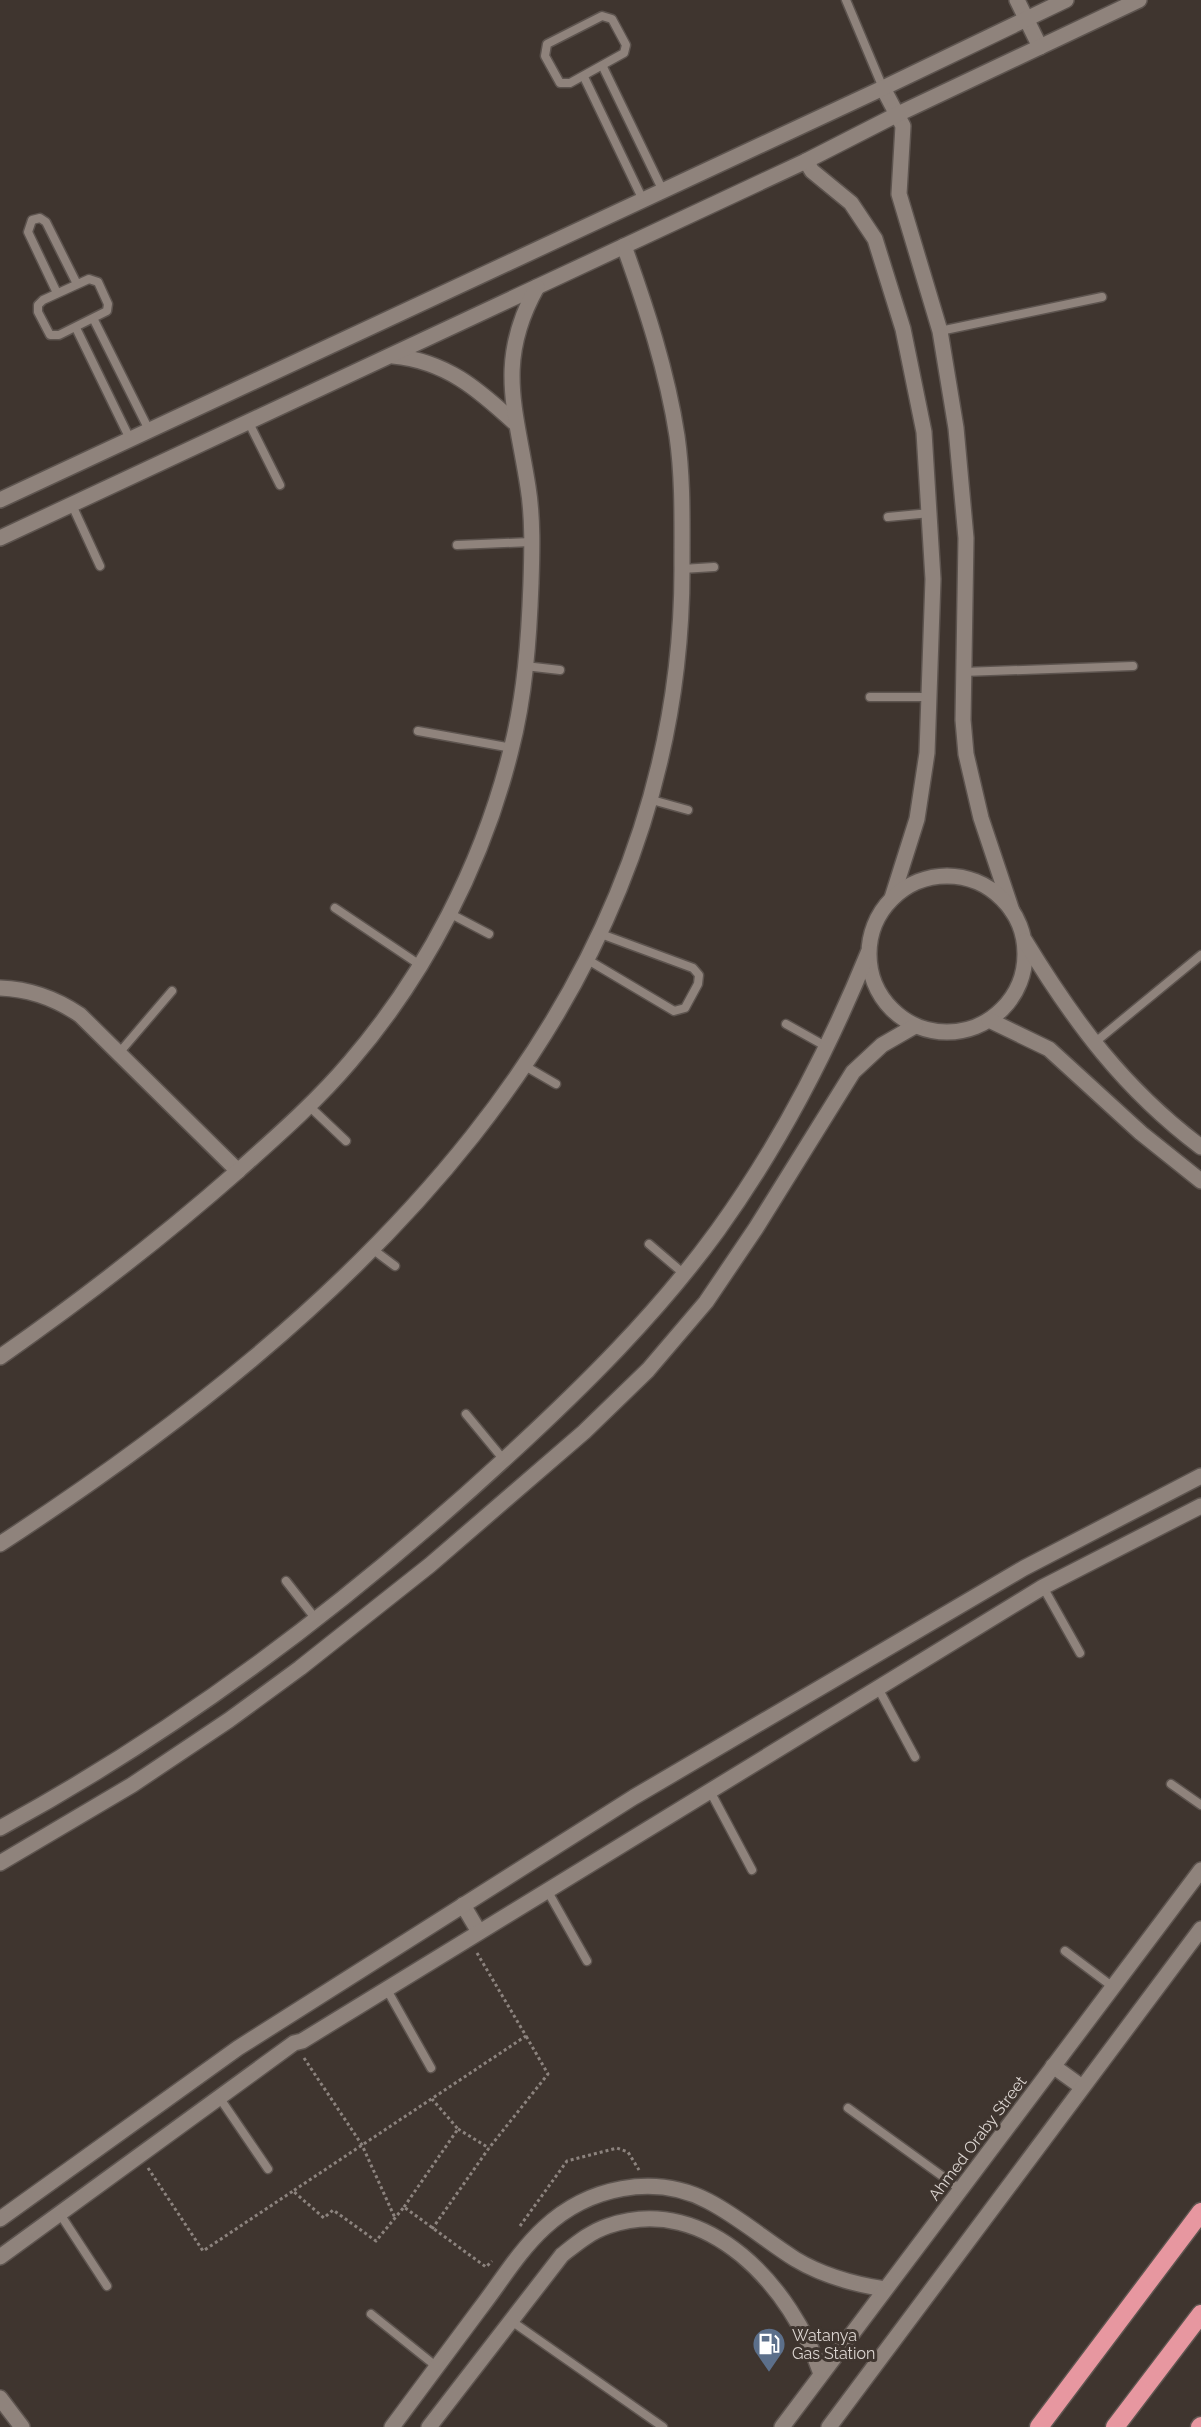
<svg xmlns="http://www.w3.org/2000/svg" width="1201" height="2427" font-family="Raleway,sans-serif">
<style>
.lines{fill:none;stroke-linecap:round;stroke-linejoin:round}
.lane-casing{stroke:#5d544f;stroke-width:11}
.street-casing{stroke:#5d544f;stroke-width:18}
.highway-casing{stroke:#5d544f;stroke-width:21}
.path{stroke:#8c837e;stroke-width:3;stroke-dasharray:3 3;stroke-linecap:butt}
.lane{stroke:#8f837c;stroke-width:8}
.street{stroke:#8f837c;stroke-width:15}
.highway{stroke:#e797a0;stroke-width:18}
.labels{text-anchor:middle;stroke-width:6;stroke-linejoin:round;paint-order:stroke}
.street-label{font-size:16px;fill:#dcd5d1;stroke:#3f352f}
.poi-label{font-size:16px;fill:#dcd5d1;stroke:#3f352f;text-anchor:start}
</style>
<rect width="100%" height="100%" fill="#3f352f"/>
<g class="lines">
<g class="lane-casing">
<g id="lane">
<path d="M846,0l37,88"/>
<path d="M602,16l10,3 14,26 -2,8 -54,30h-10l-15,-27 2,-12z"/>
<path d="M603,67l60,124"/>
<path d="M584,77l59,123"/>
<path d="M89,279l9,3 10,22 -1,7 -48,24h-9l-12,-23v-7l5,-5z"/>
<path d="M57,293l-29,-61 4,-12 8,-2 6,4 31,62"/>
<path d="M94,320l55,110"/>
<path d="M76,328l54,111"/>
<path d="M940,331l162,-34"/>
<path d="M249,423l31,62"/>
<path d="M72,505l28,61"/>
<path d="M888,517l42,-4"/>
<path d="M457,545l74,-3"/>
<path d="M682,569l32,-2"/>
<path d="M525,666l35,4"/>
<path d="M963,672l170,-6"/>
<path d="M870,697h60"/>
<path d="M418,731l94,17"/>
<path d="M652,800l36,10"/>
<path d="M335,908l85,57"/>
<path d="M449,913l40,21"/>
<path d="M588,960l86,51 11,-3 13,-24 1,-9 -6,-7 -92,-34"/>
<path d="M786,1024l41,23"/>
<path d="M1093,1044l108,-89"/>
<path d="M119,1053l53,-62"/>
<path d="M525,1066l31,18"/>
<path d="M309,1106l37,35"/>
<path d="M649,1244l34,29"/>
<path d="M371,1248l24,18"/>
<path d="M466,1414l38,46"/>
<path d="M286,1581l29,37"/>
<path d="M1043,1587l37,66"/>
<path d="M878,1688l37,69"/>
<path d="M1171,1784l30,21"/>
<path d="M710,1791l42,79"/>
<path d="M547,1890l40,71"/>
<path d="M1065,1951l48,36"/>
<path d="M386,1988l45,80"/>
<path d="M219,2097l49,72"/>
<path d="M848,2108l112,81"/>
<path d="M60,2214l47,72"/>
<path d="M371,2314l66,53"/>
<path d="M510,2320l153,107"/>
</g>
</g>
<g class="street-casing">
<g id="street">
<path d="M1017,0l23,47"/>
<path d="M883,88l20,38 -4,68 41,137 16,97 10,110 -3,182 3,34 15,64 31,93"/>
<path d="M806,161l6,10 39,32 24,36 28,90 21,103 9,147 -6,174 -10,66 -25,79"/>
<path d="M393,356c53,5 85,33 123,68"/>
<path d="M0,500l883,-412 183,-88"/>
<path d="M0,538l806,-377 90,-46 243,-115"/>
<circle cx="947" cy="954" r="78"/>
<path d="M1025,941c50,82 99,148 176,206"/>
<path d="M0,988c30,1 55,10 80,27l158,156"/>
<path d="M989,1020l60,29 92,84 60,48"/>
<path d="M0,1357c83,-58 163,-120 239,-187 38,-34 77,-68 111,-108 76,-88 133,-199 161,-312 14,-54 18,-112 20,-167 1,-31 2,-65 -3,-96 -12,-78 -33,-125 9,-200"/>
<path d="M0,1544c348,-227 685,-534 682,-981 0,-42 1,-85 -5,-127 -10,-65 -31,-129 -53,-190"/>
<path d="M0,1828c184,-100 354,-230 508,-372 75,-69 150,-143 210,-226 62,-86 110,-179 150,-277"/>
<path d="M0,1863l132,-78 97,-65 71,-52 130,-103 154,-133 64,-62 58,-68 50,-74 97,-156 29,-27 33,-19"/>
<path d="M463,1905l16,27"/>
<path d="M1053,2066l29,21"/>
<path d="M0,2219l238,-171 396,-251 390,-229 177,-92"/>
<path d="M0,2257l294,-214 8,-2 741,-454 158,-81"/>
<path d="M0,2398l22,29"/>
<path d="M392,2427c29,-39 58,-78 87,-117 21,-27 40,-59 65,-82 44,-41 110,-55 164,-27 31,16 57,39 87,58 28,17 58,25 90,30"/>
<path d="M429,2427l133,-172c14,-11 28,-23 46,-29 100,-35 185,63 213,148"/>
<path d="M782,2427l419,-557"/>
<path d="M829,2427l372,-498"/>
</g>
</g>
<g class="highway-casing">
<g id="highway">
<path d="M1039,2427l162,-215"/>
<path d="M1115,2427l86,-113"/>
<path d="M1200,2427l1,-1"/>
</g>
</g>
<g class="path">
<path d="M477,1953l49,83 -233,155 31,27 9,-8 43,31 28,-34 82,60 6,-6"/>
<path d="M304,2058l58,87 33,73"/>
<path d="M458,2129l31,19"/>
<path d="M148,2168l55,83 90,-60"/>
<path d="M404,2207l54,-78 -26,-30"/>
<path d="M520,2226l47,-65 50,-13 11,4 11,18"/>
<path d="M432,2229l57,-81 59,-74 -22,-38"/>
</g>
<use href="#lane" class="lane"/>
<use href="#street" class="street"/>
<use href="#highway" class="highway"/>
</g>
<defs>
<g id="fuel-pin" transform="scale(1.725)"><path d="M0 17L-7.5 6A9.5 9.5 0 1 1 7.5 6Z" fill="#5c6f8a" stroke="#3f352f"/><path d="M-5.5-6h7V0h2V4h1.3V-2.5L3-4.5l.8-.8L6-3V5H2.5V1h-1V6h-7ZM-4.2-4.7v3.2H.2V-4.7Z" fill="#fff"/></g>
</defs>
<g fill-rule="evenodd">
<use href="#fuel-pin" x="769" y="2344"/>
</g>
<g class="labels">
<g class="street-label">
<text transform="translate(977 2138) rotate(-53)" y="6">Ahmed Oraby Street</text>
</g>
<g class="poi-label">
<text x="792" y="2341">Watanya<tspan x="792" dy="18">Gas Station</tspan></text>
</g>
</g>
</svg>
